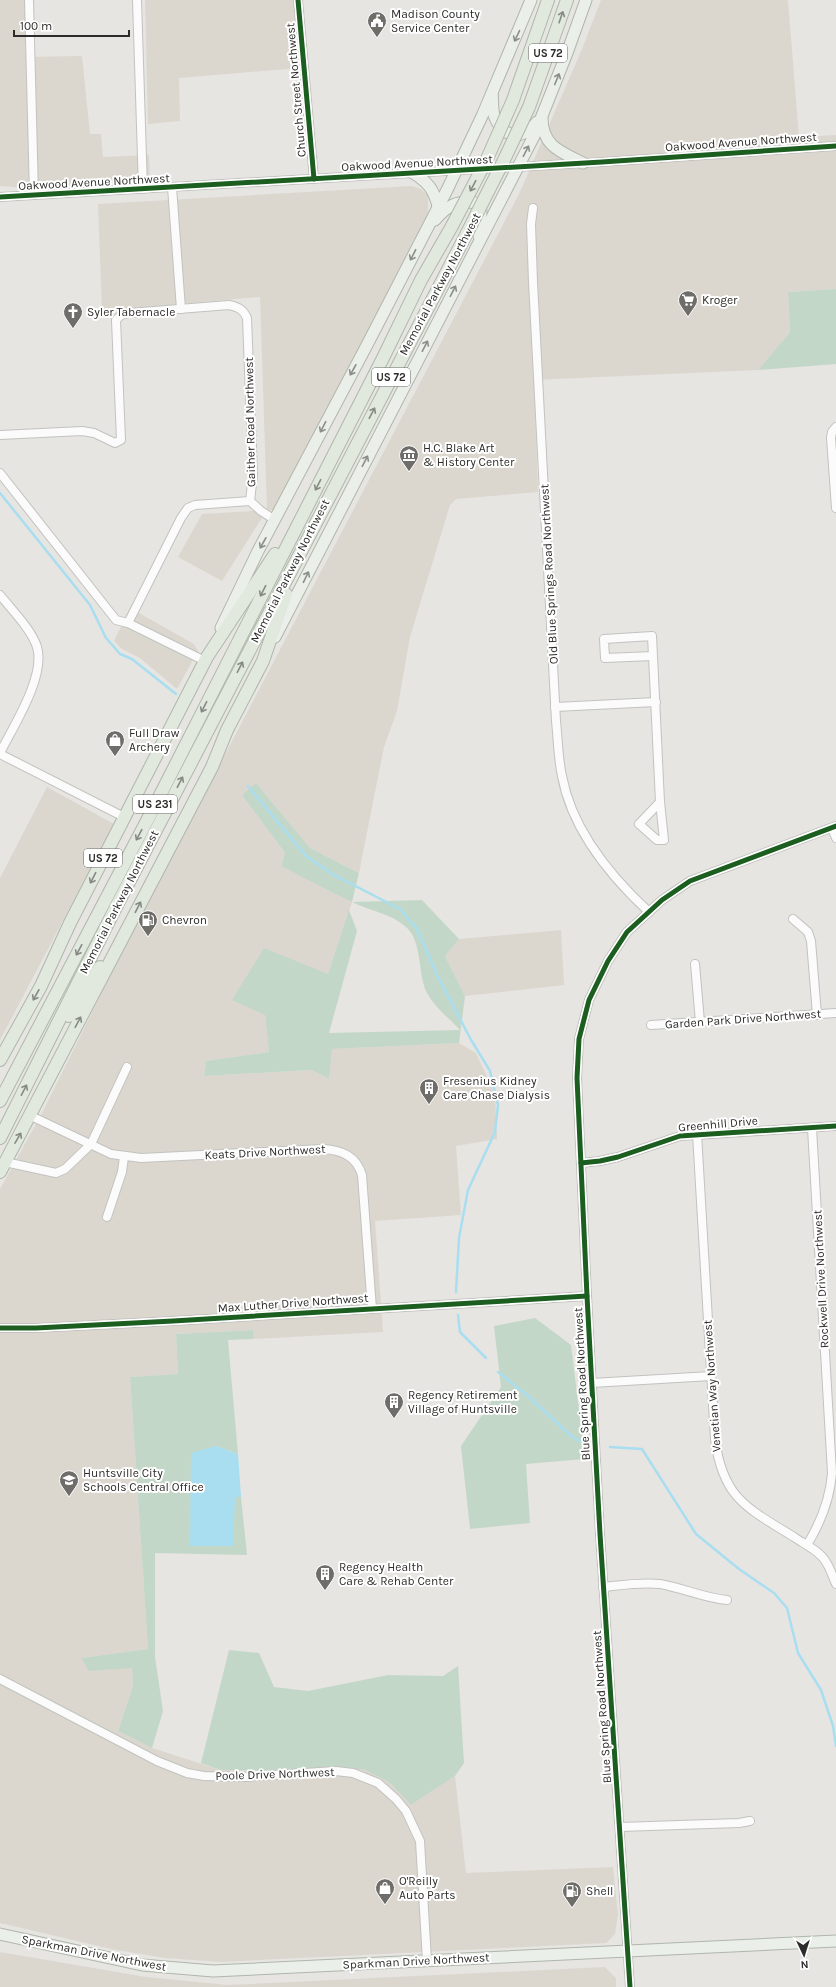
<svg xmlns="http://www.w3.org/2000/svg" width="836" height="1987" font-family="Karla,sans-serif">
<style>
.built{fill:#dbd7cf}
.green{fill:#c3d7c8}
.water{fill:#a8def0}
.lines{fill:none;stroke-linecap:round;stroke-linejoin:round}
.stream{stroke:#a8def0;stroke-width:2.5}
.minor-casing{stroke:#c2c2bf;stroke-width:10}
.major-casing{stroke:#afb6aa;stroke-width:13}
.highway-casing{stroke:#afb6aa;stroke-width:14}
.minor{stroke:#fbfbfb;stroke-width:8}
.major{stroke:#ebefe9;stroke-width:11}
.highway{stroke:#e1e8de;stroke-width:12}
.highway-bridge-casing{stroke:#afb6aa;stroke-width:14;stroke-linecap:butt}
.highway-bridge{stroke:#e1e8de;stroke-width:12}
.cycleway-casing{stroke:#fff;stroke-width:8}
.cycleway{stroke:#1b5e20;stroke-width:5}
.oneway{stroke:#878a84}
.oneway2{stroke:#8c8e8a}
.labels{text-anchor:middle;stroke-width:4;stroke-linejoin:round;paint-order:stroke}
.shield{fill:#fff;stroke:#6c6b6a;stroke-width:1}
.shield-label{font-size:11px;font-weight:bold;fill:#2d2c2a}
.poi-label{font-size:12px;fill:#2d2c2a;stroke:#fff;text-anchor:start}
.street-label{font-size:12px;fill:#2d2c2a;stroke:#fff}
</style>
<rect width="100%" height="100%" fill="#e6e5e2"/>
<g class="built">
<path d="M0,0h26v57l56,-1 8,78h11l2,23 46,-2 1,26 -122,7 -28,-2z"/>
<path d="M145,0h150l4,68 -120,10 1,43 -32,3z"/>
<path d="M601,0h187l11,137 37,-2v154l-48,3 2,40 -32,38 -224,10 4,112 -82,7 -6,6 -40,132 -13,74 -13,36 -25,126 -49,-25 -54,-65 -14,12 43,58 -4,13 71,36 -24,72 -63,41 4,37 -63,9 -2,15 108,-6 17,9 2,-30 128,-6 17,10 19,41 2,45 -41,7 5,69 -86,6 8,111 -130,7v-9l-77,4 2,40 -48,3 18,272 -67,9 9,13 42,-4 1,19 -15,45 34,17 69,22 64,1 22,-2h56l26,13 22,23 44,-29 11,97 147,-6 5,48 -3,19 -9,9 -385,19 -56,-4 -54,-9 -111,-26v-734l42,-76 92,-185 386,-736 62,-143z"/>
<path d="M412,186l9,3 7,6v18l-152,297h-9l-45,71 -44,-24 24,-43 65,-4 -7,-213 -158,14 -4,-107z"/>
<path d="M130,608l64,36 4,7 -21,38 -37,-31 -18,-9 -8,-8z"/>
<path d="M47,787l67,37 -114,216v-162z"/>
<path d="M561,930l3,55 -99,11 -20,-40 14,-17z"/>
<path d="M0,1952l146,25 82,8 377,-18 11,11v9h-616z"/>
</g>
<g class="green">
<path d="M836,289v75l-78,6 32,-38 -2,-40z"/>
<path d="M256,783l54,65 49,25 -7,29 70,-2 37,39 -14,17 20,40 -6,47 -127,6 -3,30 -17,-9 -108,6 2,-15 63,-9 -4,-37 -33,-15 32,-52 64,26 21,-64 8,21 -28,102 131,-3c-11,-12 -27,-24 -34,-39 -8,-18 -4,-49 -19,-63 -14,-14 -37,-17 -55,-26 -24,-11 -47,-24 -71,-36l4,-13 -43,-58z"/>
<path d="M535,1318l36,27 14,114 -59,5 4,59 -60,6 -9,-83 40,-59 -7,-61z"/>
<path d="M253,1330v9l-25,1 10,114 -22,-8 19,51h6l6,58 -92,-2v104l8,54 -11,37 -34,-17 15,-45 -1,-18 -43,3 -8,-13 67,-9 -18,-272 48,-3 -2,-40z"/>
<path d="M229,1650l30,3 15,34 34,4 80,-16 55,1 15,-10 6,97 -9,13 -44,29 -22,-23 -26,-13h-56l-22,2 -64,-1 -20,-7z"/>
</g>
<path class="water" d="M216,1446l22,8 3,43h-6l-2,49h-43l1,-93z"/>
<g class="lines">
<g class="stream">
<path d="M0,493l90,112 16,33 8,9 6,7 12,5 44,35"/>
<path d="M248,786l58,70 26,18 68,35 17,20 20,46 33,63 20,33 8,34 -3,27 -27,58 -9,48 -3,54"/>
<path d="M458,1315l2,17 26,26"/>
<path d="M498,1372l30,24 43,40 9,5"/>
<path d="M610,1447l32,2 54,85 43,35 35,24 13,15 11,45 23,37 12,36 3,20"/>
</g>
<g class="minor-casing">
<g id="minor">
<path d="M29,0l5,195"/>
<path d="M137,0l6,189"/>
<path d="M298,0l16,179"/>
<path d="M172,187l9,122"/>
<path d="M0,197l602,-35 234,-16"/>
<path d="M533,208l-2,16 2,58 23,439c2,18 2,37 6,55 10,54 47,99 87,136"/>
<path d="M836,427l-4,5 -1,6 5,70"/>
<path d="M0,435l82,-4 12,2 21,10 6,-3 -5,-120 5,-5 8,-2 100,-8c9,2 14,4 18,13l6,157 -3,26"/>
<path d="M0,473l116,147 12,3 77,38"/>
<path d="M250,501l11,10 14,9"/>
<path d="M0,595c11,14 32,35 37,52 9,29 -24,80 -37,106"/>
<path d="M128,623l53,-105 7,-10 7,-3 55,-4"/>
<path d="M653,656l-48,2 -1,-19 48,-3 1,20 7,146 4,38h-7l-18,-16 21,-22"/>
<path d="M555,707l101,-5"/>
<path d="M0,754l124,63"/>
<path d="M832,828l4,10"/>
<path d="M793,919l15,13 3,9 6,74"/>
<path d="M695,964l5,58"/>
<path d="M651,1025l185,-12"/>
<path d="M31,1116l80,38 30,4 182,-9c19,1 33,7 39,26l10,134"/>
<path d="M697,1134l18,305c8,62 35,70 82,100 9,6 24,13 29,23 4,6 7,15 10,22"/>
<path d="M5,1162l51,11 9,-4 26,-25 36,-77"/>
<path d="M581,1163l19,-2 18,-4 62,-21 156,-10"/>
<path d="M107,1217l15,-45 2,-15"/>
<path d="M0,1328h36l137,-7 414,-25"/>
<path d="M592,1383l119,-7"/>
<path d="M807,1545c14,-23 23,-45 25,-72l-20,-345"/>
<path d="M603,1587c19,-2 38,-5 57,-3 23,4 44,14 67,16"/>
<path d="M0,1679l157,82 30,12 17,3 40,1 92,-6 17,2 25,10 18,16 10,12 14,30 7,120"/>
<path d="M620,1827l119,-4 11,-2"/>
<path d="M630,1987l-30,-453 -13,-238 -10,-218 2,-39 10,-39 19,-39 19,-29 35,-32 28,-19 146,-55"/>
</g>
</g>
<g class="major-casing">
<g id="major">
<path d="M492,93c1,7 0,16 2,22 9,24 28,26 43,7"/>
<path d="M542,118c0,28 19,34 41,45"/>
<path d="M413,173c15,9 21,17 25,33"/>
<path d="M435,220c11,-13 22,-21 41,-17l5,8 -2,25"/>
<path d="M221,628l37,-77 109,-206 80,-155 36,-76 48,-114"/>
<path d="M275,637l259,-501 33,-83 19,-53"/>
<path d="M0,1934l142,31 71,6 623,-30"/>
</g>
</g>
<g class="highway-casing">
<g id="highway">
<path d="M513,100l35,-100"/>
<path d="M529,107l38,-107"/>
<path d="M69,1016l31,-49"/>
<path d="M0,1060l41,-74 29,-63 137,-266 68,-103"/>
<path d="M0,1101l151,-288 233,-457 37,-76 31,-54"/>
<path d="M0,1138l117,-233 350,-672"/>
<path d="M0,1172l212,-405 15,-37 36,-69 23,-67"/>
</g>
</g>
<use href="#minor" class="minor"/>
<use href="#major" class="major"/>
<use href="#highway" class="highway"/>
<g class="highway-bridge-casing">
<g id="highway-bridge">
<path d="M452,226l35,-67 26,-59"/>
<path d="M467,233l37,-73 25,-53"/>
</g>
</g>
<use href="#highway-bridge" class="highway-bridge"/>
<g class="cycleway-casing">
<g id="cycleway">
<path d="M298,0l16,179"/>
<path d="M0,197l602,-35 234,-16"/>
<path d="M581,1163l19,-2 18,-4 62,-21 156,-10"/>
<path d="M0,1328h36l137,-7 414,-25"/>
<path d="M630,1987l-30,-453 -13,-238 -10,-218 2,-39 10,-39 19,-39 19,-29 35,-32 28,-19 146,-55"/>
</g>
</g>
<use href="#cycleway" class="cycleway"/>
</g>
<defs><path id="oneway-shaft" d="M-6 0H5M1.5-3L5.5 0L1.5 3" fill="none" stroke-width="1.6" stroke-linecap="round" stroke-linejoin="round"/></defs>
<g class="oneway">
<use href="#oneway-shaft" transform="translate(561 17) rotate(-71)"/>
<use href="#oneway-shaft" transform="translate(473 186) rotate(118)"/>
<use href="#oneway-shaft" transform="translate(372 413) rotate(-62)"/>
<use href="#oneway-shaft" transform="translate(318 485) rotate(117)"/>
<use href="#oneway-shaft" transform="translate(263 591) rotate(117)"/>
<use href="#oneway-shaft" transform="translate(240 667) rotate(-63)"/>
<use href="#oneway-shaft" transform="translate(204 707) rotate(117)"/>
<use href="#oneway-shaft" transform="translate(180 782) rotate(-63)"/>
<use href="#oneway-shaft" transform="translate(139 835) rotate(118)"/>
<use href="#oneway-shaft" transform="translate(93 878) rotate(117)"/>
<use href="#oneway-shaft" transform="translate(138 907) rotate(-63)"/>
<use href="#oneway-shaft" transform="translate(79 950) rotate(118)"/>
<use href="#oneway-shaft" transform="translate(36 995) rotate(119)"/>
<use href="#oneway-shaft" transform="translate(78 1022) rotate(-62)"/>
<use href="#oneway-shaft" transform="translate(24 1090) rotate(-63)"/>
<use href="#oneway-shaft" transform="translate(18 1138) rotate(-60)"/>
</g>
<g class="oneway2">
<use href="#oneway-shaft" transform="translate(517 36) rotate(115)"/>
<use href="#oneway-shaft" transform="translate(557 79) rotate(-68)"/>
<use href="#oneway-shaft" transform="translate(526 151) rotate(-63)"/>
<use href="#oneway-shaft" transform="translate(413 255) rotate(117)"/>
<use href="#oneway-shaft" transform="translate(453 291) rotate(-63)"/>
<use href="#oneway-shaft" transform="translate(425 346) rotate(-63)"/>
<use href="#oneway-shaft" transform="translate(353 370) rotate(119)"/>
<use href="#oneway-shaft" transform="translate(323 427) rotate(117)"/>
<use href="#oneway-shaft" transform="translate(365 461) rotate(-63)"/>
<use href="#oneway-shaft" transform="translate(263 543) rotate(119)"/>
<use href="#oneway-shaft" transform="translate(306 577) rotate(-64)"/>
</g>
<defs>
<g id="civic-pin" transform="scale(1)"><path d="M0 17L-7.5 6A9.5 9.5 0 1 1 7.5 6Z" fill="#6e6d6a" stroke="#fff"/><path d="M-.6-6.5H3V-4.5H.6V-3L4-1V1h2V6H-6V1h2V-1L-.6-3ZM-1.2 2.5V6h2.4V2.5Z" fill="#fff"/></g>
<g id="supermarket-pin" transform="scale(1)"><path d="M0 17L-7.5 6A9.5 9.5 0 1 1 7.5 6Z" fill="#6e6d6a" stroke="#fff"/><path d="M-6-5.5h2.5l.6 2H6L4.5 2H-2.5L-4.4-4H-6ZM-1.5 3.2a1.3 1.3 0 1 0 .1 0ZM3 3.2a1.3 1.3 0 1 0 .1 0Z" fill="#fff"/></g>
<g id="church-pin" transform="scale(1)"><path d="M0 17L-7.5 6A9.5 9.5 0 1 1 7.5 6Z" fill="#6e6d6a" stroke="#fff"/><path d="M-1.2-6h2.4v3.5h3.3v2.4h-3.3V6h-2.4V-.1h-3.3v-2.4h3.3Z" fill="#fff"/></g>
<g id="museum-pin" transform="scale(1)"><path d="M0 17L-7.5 6A9.5 9.5 0 1 1 7.5 6Z" fill="#6e6d6a" stroke="#fff"/><path d="M0-6L6-3V-2H-6V-3ZM-5-1h2V3h-2ZM-1-1h2V3h-2ZM3-1h2V3H3ZM-6 4H6V6H-6Z" fill="#fff"/></g>
<g id="shop-pin" transform="scale(1)"><path d="M0 17L-7.5 6A9.5 9.5 0 1 1 7.5 6Z" fill="#6e6d6a" stroke="#fff"/><path d="M-5-2.5h2.3a2.7 3.5 0 0 1 5.4 0H5L5.5 6h-11ZM-1.5-2.5h3a1.5 2.3 0 0 0-3 0Z" fill="#fff"/></g>
<g id="fuel-pin" transform="scale(1)"><path d="M0 17L-7.5 6A9.5 9.5 0 1 1 7.5 6Z" fill="#6e6d6a" stroke="#fff"/><path d="M-5.5-6h7V0h2V4h1.3V-2.5L3-4.5l.8-.8L6-3V5H2.5V1h-1V6h-7ZM-4.2-4.7v3.2H.2V-4.7Z" fill="#fff"/></g>
<g id="building-pin" transform="scale(1)"><path d="M0 17L-7.5 6A9.5 9.5 0 1 1 7.5 6Z" fill="#6e6d6a" stroke="#fff"/><path d="M-4-6H4V6H1V3H-1V6H-4ZM-2.5-4.3h1.7v1.8h-1.7ZM.8-4.3h1.7v1.8H.8ZM-2.5-1h1.7V.8h-1.7ZM.8-1h1.7V.8H.8Z" fill="#fff"/></g>
<g id="school-pin" transform="scale(1)"><path d="M0 17L-7.5 6A9.5 9.5 0 1 1 7.5 6Z" fill="#6e6d6a" stroke="#fff"/><path d="M0-5L7-2L0 1L-7-2ZM-4 1L0 2.5L4 1V4Q0 6-4 4Z" fill="#fff"/></g>
</defs>
<g fill-rule="evenodd">
<use href="#civic-pin" x="377" y="21"/>
<use href="#supermarket-pin" x="688" y="300"/>
<use href="#church-pin" x="73" y="312"/>
<use href="#museum-pin" x="409" y="455"/>
<use href="#shop-pin" x="115" y="740"/>
<use href="#fuel-pin" x="148" y="920"/>
<use href="#building-pin" x="429" y="1088"/>
<use href="#building-pin" x="394" y="1402"/>
<use href="#school-pin" x="69" y="1480"/>
<use href="#building-pin" x="325" y="1574"/>
<use href="#shop-pin" x="385" y="1888"/>
<use href="#fuel-pin" x="572" y="1891"/>
</g>
<g class="labels">
<g class="shield">
<rect x="529" y="44" width="38" height="18" rx="3"/>
<rect x="372" y="368" width="38" height="18" rx="3"/>
<rect x="133" y="795" width="44" height="18" rx="3"/>
<rect x="84" y="849" width="38" height="18" rx="3"/>
</g>
<g class="shield-label">
<text x="548" y="57">US 72</text>
<text x="391" y="381">US 72</text>
<text x="155" y="808">US 231</text>
<text x="103" y="862">US 72</text>
</g>
<g class="poi-label">
<text x="391" y="18">Madison County<tspan x="391" dy="14">Service Center</tspan></text>
<text x="702" y="304">Kroger</text>
<text x="87" y="316">Syler Tabernacle</text>
<text x="423" y="452">H.C. Blake Art<tspan x="423" dy="14">&amp; History Center</tspan></text>
<text x="129" y="737">Full Draw<tspan x="129" dy="14">Archery</tspan></text>
<text x="162" y="924">Chevron</text>
<text x="443" y="1085">Fresenius Kidney<tspan x="443" dy="14">Care Chase Dialysis</tspan></text>
<text x="408" y="1399">Regency Retirement<tspan x="408" dy="14">Village of Huntsville</tspan></text>
<text x="83" y="1477">Huntsville City<tspan x="83" dy="14">Schools Central Office</tspan></text>
<text x="339" y="1571">Regency Health<tspan x="339" dy="14">Care &amp; Rehab Center</tspan></text>
<text x="399" y="1885">O'Reilly<tspan x="399" dy="14">Auto Parts</tspan></text>
<text x="586" y="1895">Shell</text>
</g>
<g class="street-label">
<text transform="translate(296 90) rotate(-95)" y="4">Church Street Northwest</text>
<text transform="translate(741 142) rotate(-4)" y="4">Oakwood Avenue Northwest</text>
<text transform="translate(417 163) rotate(-3)" y="4">Oakwood Avenue Northwest</text>
<text transform="translate(94 182) rotate(-3)" y="4">Oakwood Avenue Northwest</text>
<text transform="translate(440 284) rotate(-62)" y="4">Memorial Parkway Northwest</text>
<text transform="translate(250 422) rotate(-91)" y="4">Gaither Road Northwest</text>
<text transform="translate(290 571) rotate(-63)" y="4">Memorial Parkway Northwest</text>
<text transform="translate(549 574) rotate(-93)" y="4">Old Blue Springs Road Northwest</text>
<text transform="translate(119 902) rotate(-63)" y="4">Memorial Parkway Northwest</text>
<text transform="translate(743 1019) rotate(-4)" y="4">Garden Park Drive Northwest</text>
<text transform="translate(718 1124) rotate(-5)" y="4">Greenhill Drive</text>
<text transform="translate(265 1152) rotate(-3)" y="4">Keats Drive Northwest</text>
<text transform="translate(821 1279) rotate(-93)" y="4">Rockwell Drive Northwest</text>
<text transform="translate(293 1303) rotate(-4)" y="4">Max Luther Drive Northwest</text>
<text transform="translate(582 1384) rotate(-93)" y="4">Blue Spring Road Northwest</text>
<text transform="translate(712 1386) rotate(-94)" y="4">Venetian Way Northwest</text>
<text transform="translate(602 1707) rotate(-94)" y="4">Blue Spring Road Northwest</text>
<text transform="translate(275 1774) rotate(-2)" y="4">Poole Drive Northwest</text>
<text transform="translate(94 1953) rotate(11)" y="4">Sparkman Drive Northwest</text>
<text transform="translate(416 1961) rotate(-3)" y="4">Sparkman Drive Northwest</text>
</g>
</g>
<g transform="translate(804 1955) rotate(176)" stroke="#ffffff" stroke-width="3" paint-order="stroke">
<path d="M0-3L7 15L0 10L-7 15Z" fill="#2d2c2a"/>
<text y="-6" font-size="11" font-weight="bold" text-anchor="middle" fill="#2d2c2a">N</text>
</g>
<path d="M14 30v6h115v-6" fill="none" stroke="#2d2c2a" stroke-width="2"/>
<text x="20" y="30" font-size="12" fill="#2d2c2a" stroke="#ffffff" stroke-width="3" paint-order="stroke">100 m</text>
</svg>
